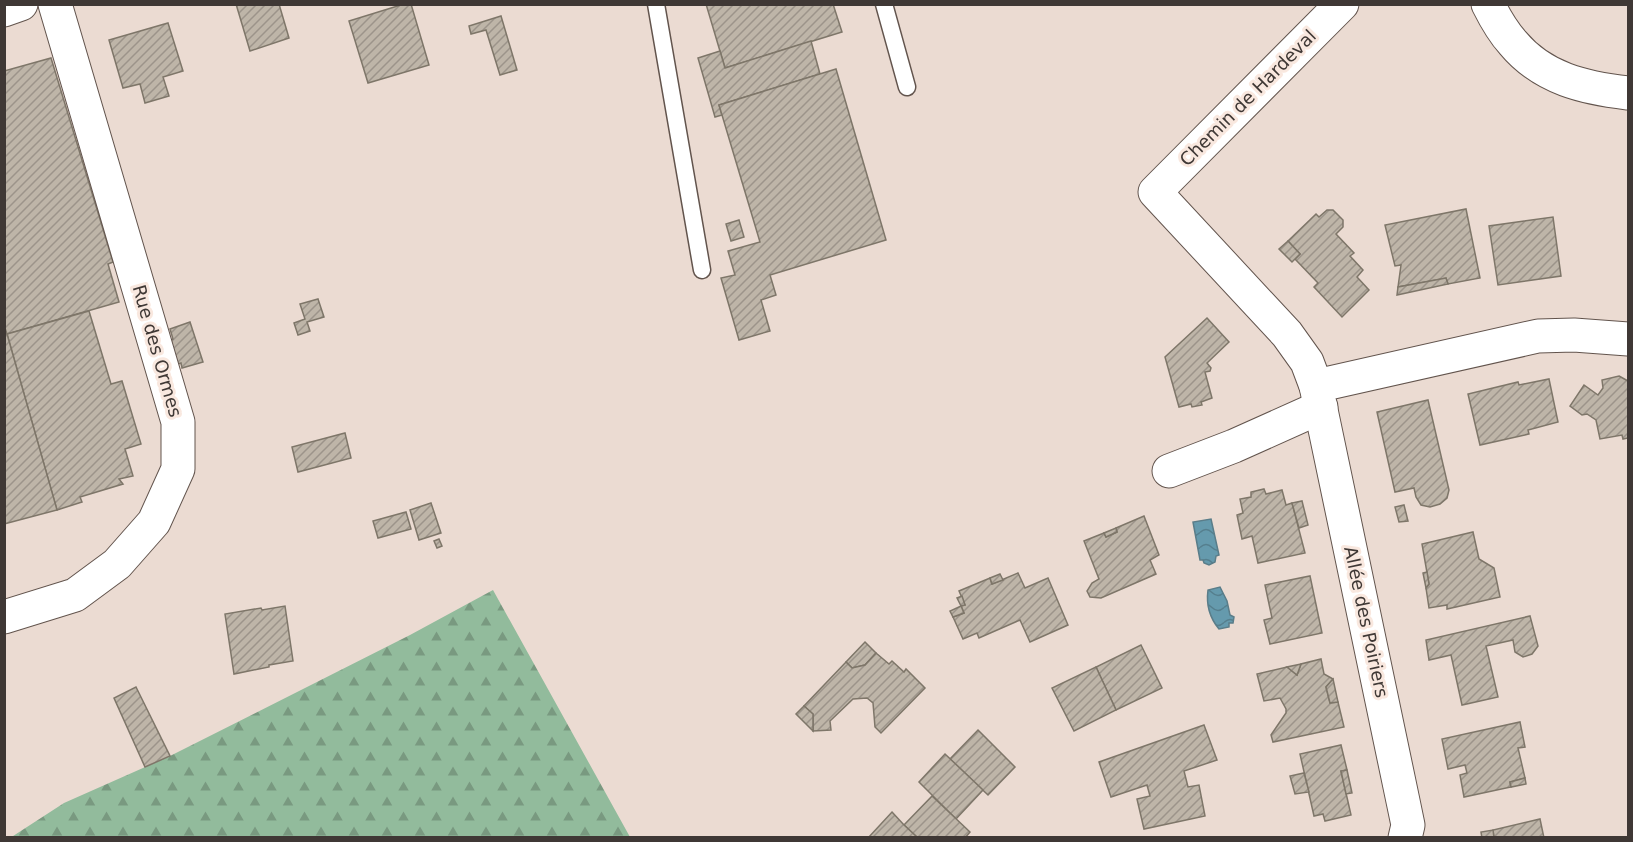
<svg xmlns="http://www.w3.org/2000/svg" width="1633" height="842" font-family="'DejaVu Sans',sans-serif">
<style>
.forest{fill:url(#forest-firs)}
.water{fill:url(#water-waves);stroke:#5a7d89;stroke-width:1.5}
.building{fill:url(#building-hatch);stroke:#7e7669;stroke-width:1.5}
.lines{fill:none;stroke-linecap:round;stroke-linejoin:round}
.lane-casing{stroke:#62544d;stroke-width:19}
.street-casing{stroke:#62544d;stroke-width:35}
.lane{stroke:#fff;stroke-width:16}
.street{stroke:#fff;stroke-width:33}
.labels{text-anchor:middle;stroke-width:6;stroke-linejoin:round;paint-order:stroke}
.street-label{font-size:18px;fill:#3f3835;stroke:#f9e8df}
</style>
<defs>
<pattern id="forest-firs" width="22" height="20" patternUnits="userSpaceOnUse" patternTransform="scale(1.5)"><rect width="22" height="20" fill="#92bb9c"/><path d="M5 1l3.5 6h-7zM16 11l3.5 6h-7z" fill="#799980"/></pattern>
<pattern id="water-waves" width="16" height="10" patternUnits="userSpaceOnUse" patternTransform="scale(1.5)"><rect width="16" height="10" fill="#659aad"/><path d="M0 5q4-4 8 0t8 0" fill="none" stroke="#557f8e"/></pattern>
<pattern id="building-hatch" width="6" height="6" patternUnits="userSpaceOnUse" patternTransform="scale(1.5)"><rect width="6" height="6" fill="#beb5a8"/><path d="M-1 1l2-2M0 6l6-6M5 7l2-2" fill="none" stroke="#9c948a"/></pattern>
</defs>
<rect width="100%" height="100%" fill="#ebdbd2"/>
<path class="forest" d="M493,590l137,247 -620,1 54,-35 106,-47 240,-121z"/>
<g class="water">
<path d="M1211,519l8,36 -3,1 -1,6 -6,3 -5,-2 -1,-3h-3l-7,-38z"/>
<path d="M1220,587l7,14 3,14 4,2 -1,6h-4v4l-10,2c-10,-12 -13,-24 -11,-39z"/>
</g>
<g class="building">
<path d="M236,4h43l10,34 -39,13z"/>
<path d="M404,4h7l18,61 -61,18 -19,-62z"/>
<path d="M706,4h127l9,28 -117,36z"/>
<path d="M501,16l16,54 -17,5 -14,-45 -15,4 -2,-8z"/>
<path d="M168,23l15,48 -20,6 6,19 -24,7 -5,-19 -17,4 -14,-48z"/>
<path d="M811,41l9,33 -101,31 3,10 -7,2 -17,-59 22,-7 5,17z"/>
<path d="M51,58l62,204 -5,2 11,38 -112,32 -3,-9v-254z"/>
<path d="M836,69l50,171 -116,35 6,20 -15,5 9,31 -31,9 -18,-62 14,-3 -7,-24 32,-9 -41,-137z"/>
<path d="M1466,209l14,69 -32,6 -2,-6 -48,9 3,-22 -6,1 -10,-41z"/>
<path d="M1327,210h6l10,10v7l-7,7 18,19 -4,3 13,14 -6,7 12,13 -27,27 -28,-30 4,-4 -23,-24 5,-5 -12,-13 28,-27 3,3z"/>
<path d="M1553,217l8,59 -63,9 -9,-59z"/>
<path d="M739,220l5,17 -13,4 -5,-17z"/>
<path d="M1288,241l12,13 -8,8 -13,-13z"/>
<path d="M1446,278l2,6 -51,11 1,-8z"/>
<path d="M318,299l6,18 -17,5 3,9 -12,4 -4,-12 11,-4 -5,-15z"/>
<path d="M89,311l22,73 11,-3 19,63 -16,5 8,27 -14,3 4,5 -43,13 2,5 -25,8 -50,-176z"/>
<path d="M1207,318l22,24 -22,21 4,5 -1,3 -5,1 7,26 -11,4 1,3 -10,2 -1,-3 -12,3 -14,-50z"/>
<path d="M190,322l13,40 -21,6 -1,-5 -6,2 -7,-24 5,-2 -3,-10z"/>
<path d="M4,334h3l50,176 -53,14z"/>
<path d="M1619,376l9,5v57l-5,1 -1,-4 -22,4 -4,-19 -9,-6 -5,1 -12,-9 14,-21 14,10 5,-7 -1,-8z"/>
<path d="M1549,379l9,43 -30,8 1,4 -49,11 -12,-51 50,-12 1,3z"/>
<path d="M1428,400l21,90 -2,8 -7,6 -10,3 -9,-2 -5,-8 -2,-9 -19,4 -18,-80z"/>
<path d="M345,433l6,25 -53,14 -6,-25z"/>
<path d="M1264,489l2,5 16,-4 4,15 6,-2 13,50 -47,10 -6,-27 -10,3 -5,-24 6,-2 -3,-14 11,-2v-5z"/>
<path d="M1302,501l6,24 -9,3 -7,-25z"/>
<path d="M431,503l10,30 -22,7 -9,-30z"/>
<path d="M1404,505l4,16 -9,1 -4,-15z"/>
<path d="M406,512l5,17 -33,9 -5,-17z"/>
<path d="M1144,516l15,39 -9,5 6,14 -55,24 -11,-1 -3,-6 5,-8 7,-4 -15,-38 20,-8 2,4 11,-5 -1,-4z"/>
<path d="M1116,528l1,4 -11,5 -2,-4z"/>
<path d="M1473,532l6,27 15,9 6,29 -53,12v-4l-18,3 -3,-20 3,-4 -7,-40z"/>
<path d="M439,539l3,7 -5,2 -3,-7z"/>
<path d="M1427,572l2,12 -3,4 -3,-15z"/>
<path d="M1018,573l7,15 23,-10 20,47 -38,17 -10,-22 -41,18 -2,-5 -14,6 -10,-22 11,-4 -3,-7 4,-1 -6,-14 31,-13 2,6z"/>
<path d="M1000,574l3,6 -11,4 -2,-6z"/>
<path d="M1310,576l12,57 -52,11 -6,-24 8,-2 -7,-33z"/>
<path d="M962,596l3,9 -4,1 -4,-8z"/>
<path d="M285,606l8,55 -24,4v2l-35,7 -9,-60 36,-6 1,2z"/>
<path d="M961,606l3,7 -11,4 -3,-6z"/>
<path d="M1530,616l8,30 -6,8 -9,3 -8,-5 -2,-12 -27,6 12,51 -36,8 -11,-50 -22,5 -3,-20z"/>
<path d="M865,642l11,11 -11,12 -13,3 -6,-6z"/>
<path d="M1141,645l21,43 -46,22 -20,-43z"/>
<path d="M876,653l13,11 3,-3 12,11 2,-3 19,19 -44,45 -6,-6 -2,-24 -6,-5 -14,1 -23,22 1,9 -18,1v-17l-9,-8 42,-44 6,6 13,-3z"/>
<path d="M1321,659l3,15 9,5 -7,8 4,16 8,-1 6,25 -71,15 -2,-7 15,-22v-4l-6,-11 -16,3 -7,-27 30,-7 10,8 4,-11z"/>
<path d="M1301,664l-4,11 -10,-8z"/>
<path d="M1096,667l20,43 -42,21 -22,-43z"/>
<path d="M1333,679l5,23 -8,1 -4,-16z"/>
<path d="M136,687l34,69 -25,11 -31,-69z"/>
<path d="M804,706l9,8v17l-17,-17z"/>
<path d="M1520,722l5,25 -7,1 7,30 -15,4 1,5 -47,10 -4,-22 7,-2 -2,-8 -17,4 -6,-30z"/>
<path d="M1204,725l13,35 -33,11 4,16 11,-2 6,31 -61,13 -7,-30 13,-3 -3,-11 -36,12 -12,-35z"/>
<path d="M978,730l37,37 -27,28 -38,-36z"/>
<path d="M1341,745l6,25 -6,1 10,44 -26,6 -2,-7 -9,2 -14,-62z"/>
<path d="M945,754l38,36 -27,29 -37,-37z"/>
<path d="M1347,770l5,23 -6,1 -5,-23z"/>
<path d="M1304,773l5,19 -14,2 -5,-18z"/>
<path d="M1525,778l1,6 -15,3 -1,-5z"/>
<path d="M932,796l38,36 -5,6h-47l-14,-13z"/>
<path d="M892,812l12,13 14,13h-50z"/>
<path d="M1540,819l4,19h-50l-1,-8z"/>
<path d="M1493,830l1,8h-12l-1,-6z"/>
</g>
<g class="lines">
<g class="lane-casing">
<g id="lane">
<path d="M656,4l46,266"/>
<path d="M884,4l23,83"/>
</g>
</g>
<g class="street-casing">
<g id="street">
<path d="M1342,4l-187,188 132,142 20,28 9,24 87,415 5,24 -3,13"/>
<path d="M1488,4c7,14 15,28 25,39 30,36 72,45 115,50"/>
<path d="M4,10l17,-6"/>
<path d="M1316,386l222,-50 36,-1 54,4"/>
<path d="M1169,471l65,-25 87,-39"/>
<path d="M4,617l71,-22 42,-31 37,-42 24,-53v-47l-123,-418"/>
</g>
</g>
<use href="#lane" class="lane"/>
<use href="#street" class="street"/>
</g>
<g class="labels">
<g class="street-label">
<text transform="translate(1248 98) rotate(-45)" y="6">Chemin de Hardeval</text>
<text transform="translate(157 351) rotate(74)" y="6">Rue des Ormes</text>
<text transform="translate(1366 622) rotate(78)" y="6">Allée des Poiriers</text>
</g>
</g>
<rect width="1633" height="842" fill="none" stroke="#3f3835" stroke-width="12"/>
</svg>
